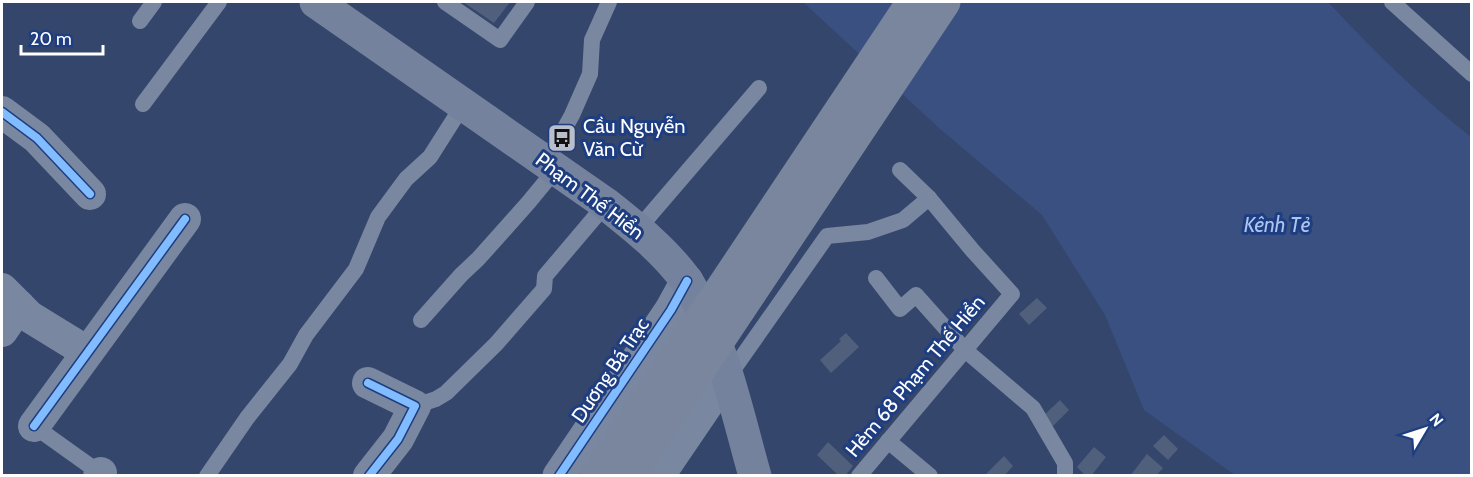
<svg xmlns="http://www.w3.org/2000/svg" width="1473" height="477" font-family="Cabin,sans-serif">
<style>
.water{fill:#395081}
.building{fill:#505f7c}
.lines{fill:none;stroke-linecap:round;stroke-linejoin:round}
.service{stroke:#7a87a1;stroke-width:16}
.minor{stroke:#7a87a1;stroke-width:32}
.tertiary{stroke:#7a87a1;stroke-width:33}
.secondary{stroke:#75829d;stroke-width:33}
.primary-bridge{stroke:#79869e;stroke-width:33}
.cycleway-casing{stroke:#1e3e81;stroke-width:11}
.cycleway{stroke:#80bcff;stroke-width:8}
.labels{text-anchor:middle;stroke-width:6;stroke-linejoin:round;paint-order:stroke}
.poi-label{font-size:20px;fill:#fff;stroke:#1e3e81;text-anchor:start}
.street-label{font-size:20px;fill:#fff;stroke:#1e3e81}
.water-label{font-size:21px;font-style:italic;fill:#aec5f1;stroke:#1e3e81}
</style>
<rect width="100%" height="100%" fill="#34466b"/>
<path class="water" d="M803,2h525c45,48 92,95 143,135v338h-236l-91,-65 -39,-95 -63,-100 -103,-87z"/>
<g class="building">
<path d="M463,2h47l-16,21z"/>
<path d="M1037,298l10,10 -18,17 -10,-11z"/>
<path d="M846,333l13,14 -28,26 -11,-13 21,-19 -2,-2z"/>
<path d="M1060,400l9,10 -16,16 -10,-10z"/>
<path d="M1164,435l14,14 -10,11 -15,-14z"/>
<path d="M828,442l25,24 -8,10h-6l-22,-21z"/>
<path d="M1094,447l12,10 -15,19h-5l-9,-9z"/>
<path d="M1147,454l16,14 -7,8h-26z"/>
<path d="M1004,456l9,10 -9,10h-20z"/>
</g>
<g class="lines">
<g class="service">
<path d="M445,2l55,38 27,-38"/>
<path d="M1392,2l80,72"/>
<path d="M140,21l14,-19"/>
<path d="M143,104l76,-102"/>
<path d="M546,162l26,-47 18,-41 2,-34 17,-38"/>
<path d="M638,229l121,-141"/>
<path d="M876,278l24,31 16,-14 49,55 68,58 32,55v13"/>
<path d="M421,320l40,-45 17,-16 50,-56 28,-34"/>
<path d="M728,377l99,-141 41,-4 35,-12 26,-22"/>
<path d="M415,406l21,-7 10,-6 50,-49 48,-55 1,-13 61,-72"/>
<path d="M34,426l70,50"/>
<path d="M888,441l42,35"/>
<path d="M207,476l40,-58 43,-54 16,-29 50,-66 22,-52 28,-38 24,-22 33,-52"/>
<path d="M859,476l153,-182 -39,-43 -44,-53 -29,-28"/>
</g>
<g class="minor">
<path d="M2,112l35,26 53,56"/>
<path d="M2,289l28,28 57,35"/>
<path d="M2,331l17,-25"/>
<path d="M368,383l47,23 -17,33 -29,37"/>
<path d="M34,426l151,-207"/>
<path d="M99,476l2,-3"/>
</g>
<g class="tertiary">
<path d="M559,476l112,-166 16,-29"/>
<path d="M658,476l49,-72 20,-26"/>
</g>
<path class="secondary" d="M316,2l290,202c29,23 58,46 80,76 8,11 13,25 19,37 23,50 35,106 50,159"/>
<g class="primary-bridge">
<path d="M597,476l316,-474"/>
<path d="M628,476l316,-474"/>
</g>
<g class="cycleway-casing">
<g id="cycleway">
<path d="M2,112l35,26 53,56"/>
<path d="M368,383l47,23 -17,33 -29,37"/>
<path d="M34,426l151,-207"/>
<path d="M559,476l112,-166 16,-29"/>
</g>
</g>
<use href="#cycleway" class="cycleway"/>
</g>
<defs>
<g id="bus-square" transform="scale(1.5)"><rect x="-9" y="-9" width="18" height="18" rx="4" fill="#b8becb" stroke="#1e3e81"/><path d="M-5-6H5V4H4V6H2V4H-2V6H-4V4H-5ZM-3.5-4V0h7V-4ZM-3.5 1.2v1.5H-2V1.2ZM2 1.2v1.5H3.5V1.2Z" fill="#111"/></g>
</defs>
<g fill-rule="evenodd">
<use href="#bus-square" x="562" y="138"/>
</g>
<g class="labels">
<g class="poi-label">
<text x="583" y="133">Cầu Nguyễn<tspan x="583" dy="23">Văn Cừ</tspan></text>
</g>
<g class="street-label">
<text transform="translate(590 196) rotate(37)" y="7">Phạm Thế Hiển</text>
<text transform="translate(610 370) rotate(-56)" y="7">Dương Bá Trạc</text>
<text transform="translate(915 376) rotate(-50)" y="7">Hẻm 68 Phạm Thế Hiển</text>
</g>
<g class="water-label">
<text x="1277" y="232">Kênh Tẻ</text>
</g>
</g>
<rect width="1473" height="477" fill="none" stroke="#ffffff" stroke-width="6"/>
<g transform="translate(1425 429) rotate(51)" stroke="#1e3e81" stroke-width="4.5" paint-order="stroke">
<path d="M0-4.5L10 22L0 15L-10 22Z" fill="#ffffff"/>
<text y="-9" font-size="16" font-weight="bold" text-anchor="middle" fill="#ffffff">N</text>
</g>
<path d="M21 45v9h82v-9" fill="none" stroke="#ffffff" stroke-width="3"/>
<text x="30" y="45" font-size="18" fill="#ffffff" stroke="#1e3e81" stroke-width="4.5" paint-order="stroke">20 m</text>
</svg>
